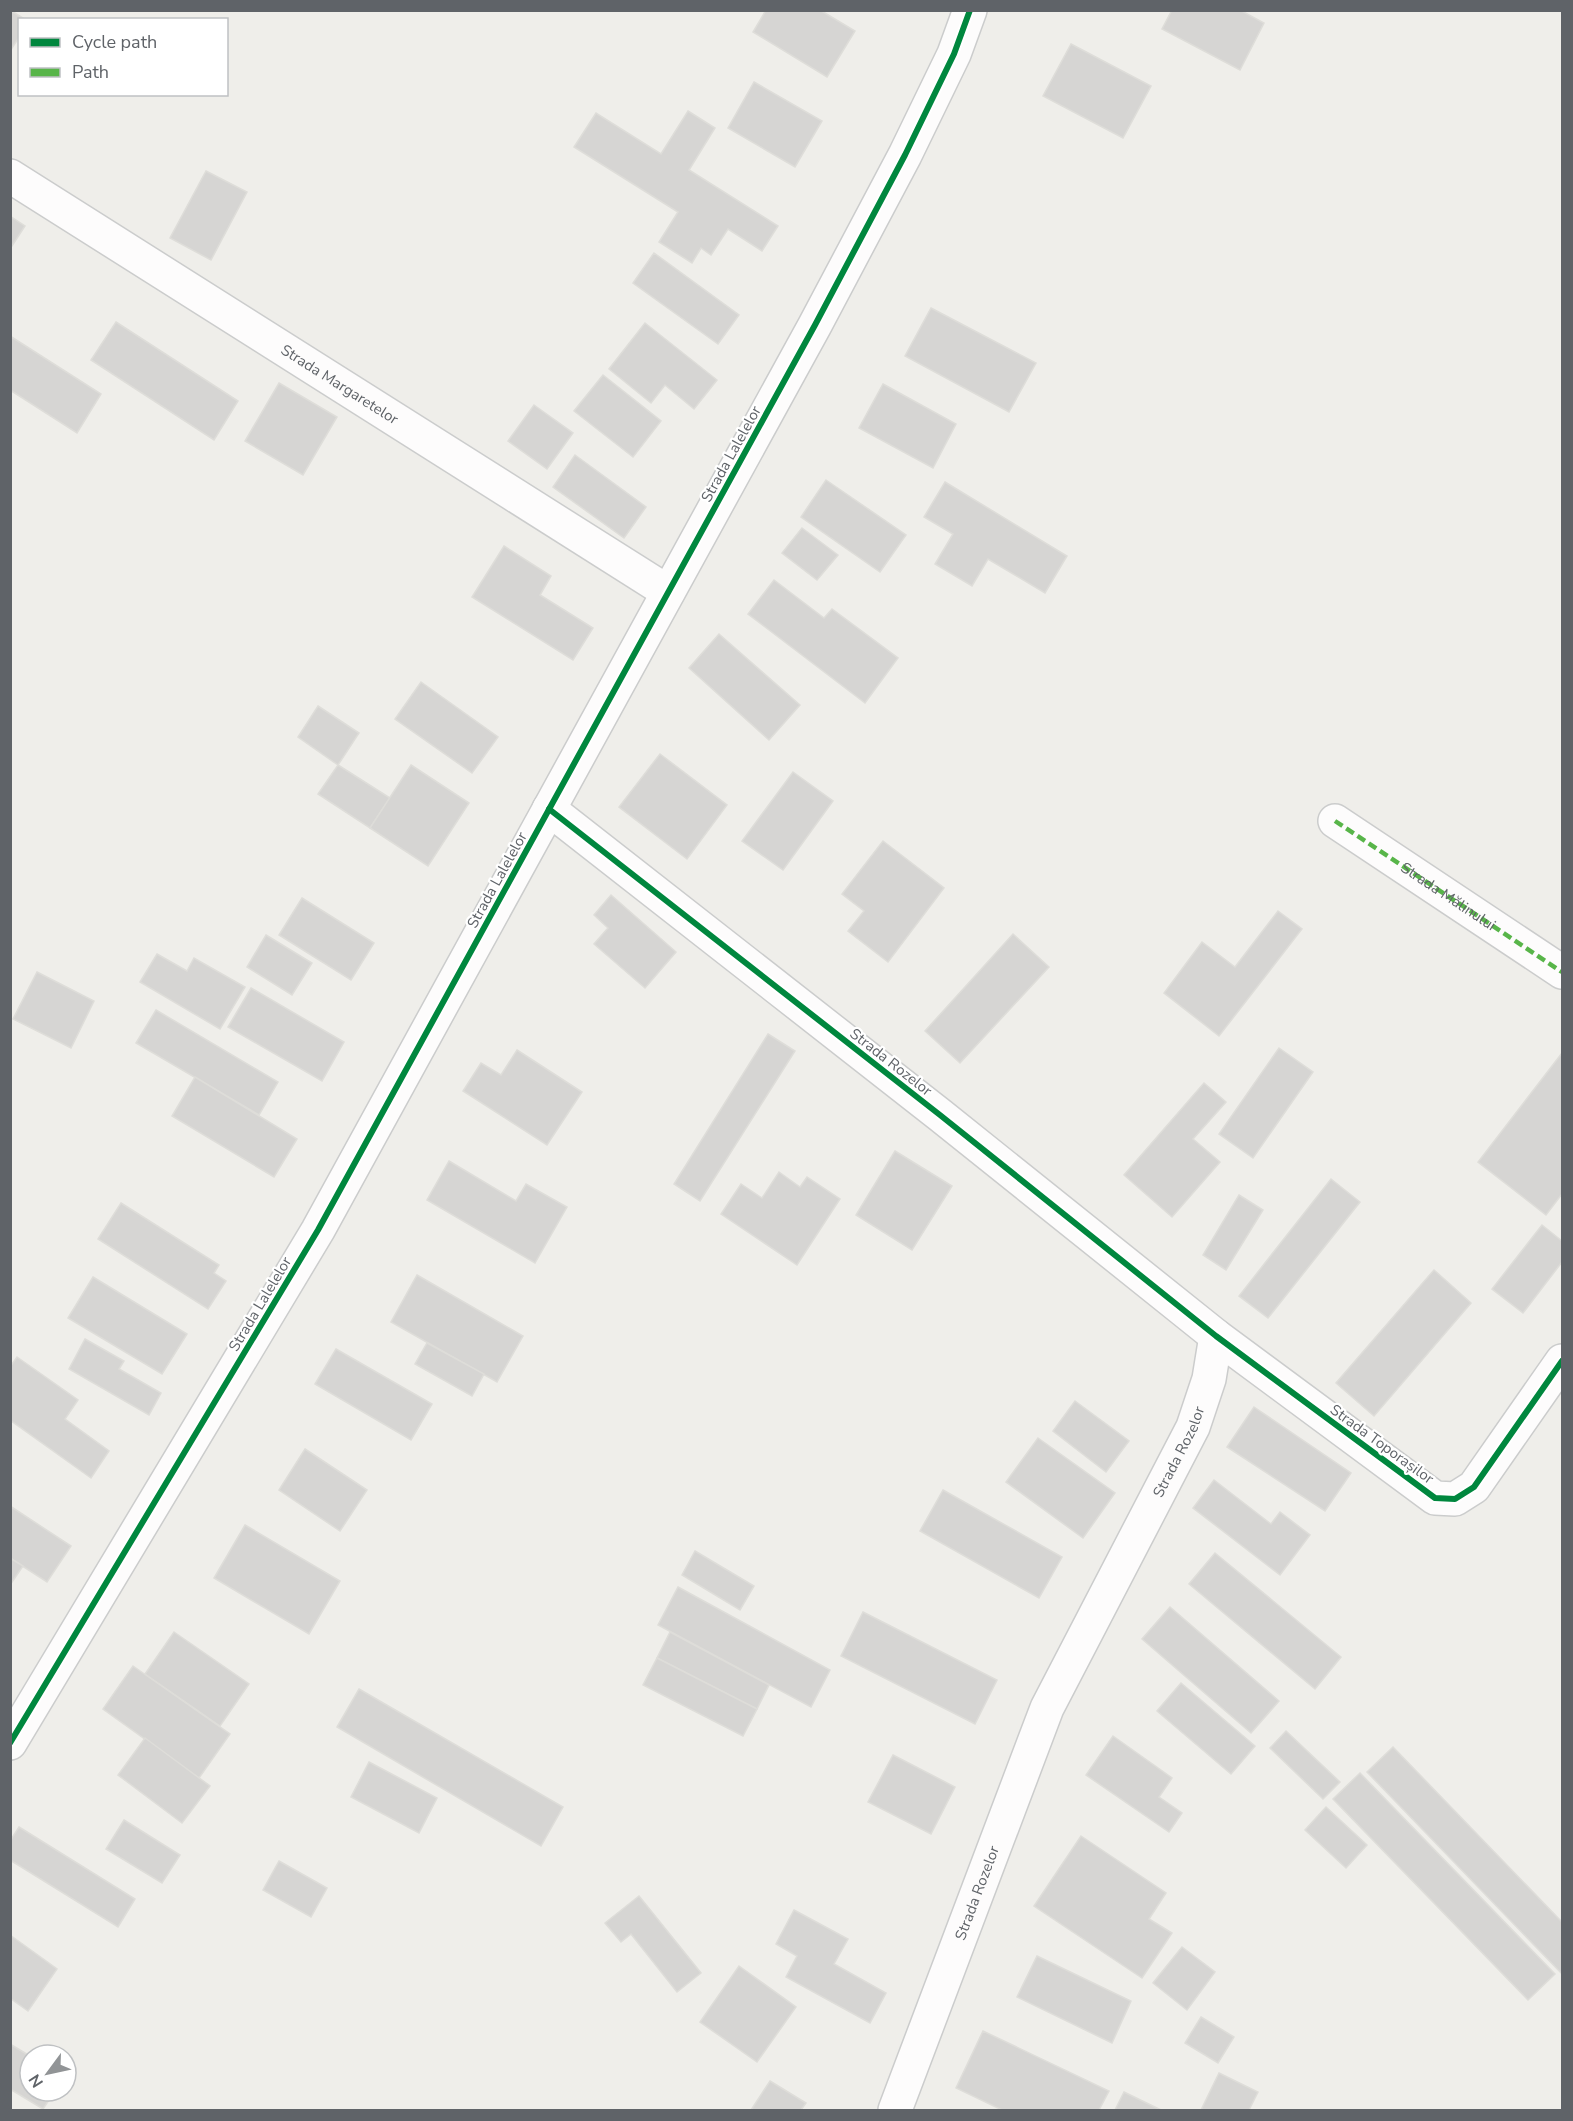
<svg xmlns="http://www.w3.org/2000/svg" width="1573" height="2121" font-family="'Nunito Sans',sans-serif">
<style>
.building{fill:#d6d5d3;stroke:#deddd9;stroke-width:1.5}
.lines{fill:none;stroke-linecap:round;stroke-linejoin:round}
.street-casing{stroke:#cbcccc;stroke-width:36}
.street{stroke:#fdfcfc;stroke-width:33}
.quiet{stroke:#58b549;stroke-width:4.5;stroke-dasharray:9 4.5;stroke-linecap:butt}
.cycleway-casing{stroke:#fff;stroke-width:10}
.cycleway{stroke:#00873e;stroke-width:6}
.labels{text-anchor:middle;stroke-width:4.5;stroke-linejoin:round;paint-order:stroke}
.street-label{font-size:15px;fill:#5f6368;stroke:#fff}
</style>
<rect width="100%" height="100%" fill="#efeeea"/>
<g class="building">
<path d="M10,10l16,10h-6v16l-10,15z"/>
<path d="M766,10h54l35,21 -28,46 -74,-45z"/>
<path d="M1172,10h68l24,13 -24,47 -78,-41z"/>
<path d="M1071,44l80,42 -28,52 -80,-42z"/>
<path d="M754,82l68,39 -27,46 -67,-39z"/>
<path d="M688,111l27,17 -26,42 89,56 -16,25 -34,-22 -17,26 -10,-7 -9,15 -33,-21 19,-30 -104,-65 22,-34 65,41z"/>
<path d="M206,171l41,21 -36,68 -41,-22z"/>
<path d="M10,216l15,10 -15,23z"/>
<path d="M654,253l85,62 -21,29 -85,-61z"/>
<path d="M931,308l105,55 -27,49 -104,-56z"/>
<path d="M116,322l122,79 -24,39 -123,-80z"/>
<path d="M645,323l72,57 -23,29 -29,-24 -14,18 -42,-34z"/>
<path d="M10,336l91,58 -24,39 -67,-43z"/>
<path d="M603,375l58,46 -28,36 -59,-46z"/>
<path d="M279,383l58,34 -34,58 -58,-34z"/>
<path d="M883,384l73,40 -23,44 -74,-40z"/>
<path d="M534,405l39,28 -26,36 -39,-28z"/>
<path d="M575,455l71,52 -22,31 -71,-51z"/>
<path d="M826,480l80,55 -26,37 -79,-55z"/>
<path d="M945,482l122,74 -22,37 -57,-34 -16,27 -37,-22 18,-30 -29,-17z"/>
<path d="M802,528l36,27 -21,25 -35,-27z"/>
<path d="M504,546l47,30 -11,19 53,33 -20,32 -101,-63z"/>
<path d="M774,580l50,38 8,-9 66,49 -33,45 -117,-89z"/>
<path d="M719,634l81,71 -31,35 -80,-72z"/>
<path d="M421,682l77,55 -26,36 -77,-54z"/>
<path d="M318,706l41,27 -21,32 -40,-28z"/>
<path d="M660,754l67,51 -40,54 -68,-52z"/>
<path d="M338,765l52,33 -20,30 -52,-34z"/>
<path d="M411,765l58,38 -41,63 -58,-38z"/>
<path d="M793,772l40,29 -50,69 -41,-29z"/>
<path d="M883,841l61,47 -56,74 -40,-31 16,-20 -22,-17z"/>
<path d="M611,895l65,57 -31,36 -51,-44 14,-16 -14,-13z"/>
<path d="M302,898l72,45 -23,37 -72,-45z"/>
<path d="M1278,911l24,18 -83,107 -55,-43 38,-51 33,25z"/>
<path d="M1013,934l36,33 -89,96 -35,-32z"/>
<path d="M266,935l46,28 -20,32 -45,-28z"/>
<path d="M157,954l30,17 7,-13 51,29 -25,42 -80,-47z"/>
<path d="M37,972l57,29 -23,47 -58,-29z"/>
<path d="M251,988l93,54 -22,39 -94,-54z"/>
<path d="M156,1010l122,72 -19,33 -123,-72z"/>
<path d="M768,1034l27,17 -95,150 -26,-17z"/>
<path d="M1279,1048l34,24 -60,86 -34,-24z"/>
<path d="M517,1050l65,42 -35,53 -84,-54 18,-28 20,12z"/>
<path d="M1562,1053v141l-16,21 -68,-53z"/>
<path d="M195,1077l102,62 -23,38 -102,-61z"/>
<path d="M1204,1083l22,19 -33,37 27,23 -48,55 -48,-42z"/>
<path d="M895,1151l57,35 -40,64 -56,-35z"/>
<path d="M449,1161l67,40 10,-17 41,23 -32,56 -108,-63z"/>
<path d="M779,1172l21,15 7,-10 33,22 -43,66 -76,-51 20,-30 21,14z"/>
<path d="M1331,1179l29,23 -92,116 -29,-22z"/>
<path d="M1239,1195l24,15 -37,60 -23,-15z"/>
<path d="M121,1203l98,62 -5,8 12,8 -18,28 -110,-70z"/>
<path d="M1542,1225l20,16v21l-39,51 -31,-24z"/>
<path d="M1434,1270l37,33 -97,113 -38,-33z"/>
<path d="M417,1275l106,61 -26,46 -106,-60z"/>
<path d="M93,1277l94,57 -25,40 -94,-56z"/>
<path d="M85,1339l39,22 -5,8 42,24 -12,22 -80,-46z"/>
<path d="M427,1343l57,31 -12,22 -57,-32z"/>
<path d="M336,1349l96,55 -21,36 -96,-56z"/>
<path d="M17,1357l61,43 -13,19 44,32 -18,27 -81,-58v-53z"/>
<path d="M1075,1401l54,40 -23,31 -53,-41z"/>
<path d="M1254,1407l97,66 -26,38 -98,-64z"/>
<path d="M1038,1438l77,55 -32,45 -77,-56z"/>
<path d="M305,1449l62,41 -27,41 -61,-41z"/>
<path d="M1214,1480l57,44 9,-12 30,23 -30,40 -87,-67z"/>
<path d="M943,1490l119,67 -23,41 -119,-67z"/>
<path d="M10,1506l61,40 -24,36 -37,-24z"/>
<path d="M245,1525l95,56 -31,53 -95,-56z"/>
<path d="M695,1551l59,35 -14,24 -58,-35z"/>
<path d="M1215,1553l126,104 -26,32 -126,-105z"/>
<path d="M10,1558l13,8 -13,19z"/>
<path d="M678,1587l152,83 -19,37 -153,-82z"/>
<path d="M1170,1607l109,94 -28,32 -109,-94z"/>
<path d="M863,1612l134,68 -22,44 -134,-68z"/>
<path d="M174,1632l75,52 -29,42 -75,-52z"/>
<path d="M670,1632l99,53 -12,24 -100,-51z"/>
<path d="M657,1658l100,51 -14,27 -100,-51z"/>
<path d="M133,1666l97,68 -31,44 -96,-69z"/>
<path d="M1181,1683l74,63 -24,28 -74,-63z"/>
<path d="M359,1689l204,118 -22,39 -204,-119z"/>
<path d="M1286,1731l54,51 -17,17 -53,-51z"/>
<path d="M1113,1736l59,42 -13,19 23,16 -13,19 -83,-57z"/>
<path d="M145,1738l65,48 -28,37 -64,-48z"/>
<path d="M1393,1747l169,175v52l-195,-202z"/>
<path d="M893,1755l62,32 -24,47 -63,-32z"/>
<path d="M369,1762l68,36 -18,35 -68,-36z"/>
<path d="M1360,1773l195,201 -27,26 -195,-201z"/>
<path d="M1326,1807l41,38 -21,23 -41,-38z"/>
<path d="M124,1820l56,35 -18,28 -56,-34z"/>
<path d="M19,1827l116,72 -17,28 -108,-67v-19z"/>
<path d="M1081,1836l85,57 -17,26 23,14 -30,45 -108,-72z"/>
<path d="M279,1861l48,27 -16,29 -48,-27z"/>
<path d="M639,1896l62,77 -24,19 -46,-58 -10,8 -16,-19z"/>
<path d="M794,1910l54,29 -14,25 52,29 -16,30 -84,-46 11,-21 -21,-12z"/>
<path d="M10,1935l47,34 -29,42 -18,-13z"/>
<path d="M1182,1947l33,25 -28,38 -34,-27z"/>
<path d="M1037,1956l94,45 -19,42 -95,-46z"/>
<path d="M739,1966l57,41 -39,55 -57,-40z"/>
<path d="M1201,2017l33,20 -16,26 -33,-20z"/>
<path d="M983,2031l126,60 -10,19h-97l-46,-22z"/>
<path d="M10,2044l20,12v35h25l-12,18 -33,-20z"/>
<path d="M1219,2073l39,19 -9,18h-48z"/>
<path d="M770,2081l36,22 -5,7h-50z"/>
<path d="M1124,2092l37,18h-46z"/>
</g>
<g class="lines">
<g class="street-casing">
<g id="street">
<path id="s1" d="M10,176l658,416"/>
<path d="M549,809l391,306 276,221 219,162 20,1 19,-12 88,-126"/>
<path id="s2" d="M1335,821l227,151"/>
<path d="M10,1743l308,-513 497,-905 90,-170 49,-101 16,-44"/>
<path id="s3" d="M895,2110l152,-402 146,-281 16,-48 7,-43"/>
</g>
</g>
<use href="#street" class="street"/>
<path class="quiet" d="M1335,821l227,151"/>
<g class="cycleway-casing">
<g id="cycleway">
<path d="M549,809l391,306 276,221 219,162 20,1 19,-12 88,-126"/>
<path d="M10,1743l308,-513 497,-905 90,-170 49,-101 16,-44"/>
</g>
</g>
<use href="#cycleway" class="cycleway"/>
</g>
<g class="labels">
<g class="street-label">
<text dy="5" stroke="none"><textPath href="#s1" startOffset="390">Strada Margaretelor</textPath></text>
<text transform="translate(731 454) rotate(-61)" y="5">Strada Lalelelor</text>
<text transform="translate(497 880) rotate(-61)" y="5">Strada Lalelelor</text>
<text dy="5" stroke="none"><textPath href="#s2" startOffset="136">Strada Mălinului</textPath></text>
<text transform="translate(891 1062) rotate(38)" y="5">Strada Rozelor</text>
<text transform="translate(260 1304) rotate(-59)" y="5">Strada Lalelelor</text>
<text transform="translate(1382 1444) rotate(36)" y="5">Strada Toporașilor</text>
<text dy="5" stroke="none"><textPath href="#s3" startOffset="718">Strada Rozelor</textPath></text>
<text dy="5" stroke="none"><textPath href="#s3" startOffset="232">Strada Rozelor</textPath></text>
</g>
</g>
<rect width="1573" height="2121" fill="none" stroke="#5f6368" stroke-width="24"/>
<rect x="18" y="18" width="210" height="78" fill="#ffffff" stroke="#bfc1c3" stroke-width="1.5"/>
<rect x="30" y="38" width="30" height="9" fill="#00873e" stroke="#bfc1c3" stroke-width="1.5"/>
<text x="72" y="48" font-size="18" fill="#5f6368">Cycle path</text>
<rect x="30" y="68" width="30" height="9" fill="#58b549" stroke="#bfc1c3" stroke-width="1.5"/>
<text x="72" y="78" font-size="18" fill="#5f6368">Path</text>
<g transform="translate(48 2073) rotate(237)"><circle r="28" fill="#ffffff" stroke="#bfc1c3" stroke-width="1.5"/>
<path d="M0-4.5L10 22L0 15L-10 22Z" fill="#919496"/>
<text y="-9" font-size="16" font-weight="bold" text-anchor="middle" fill="#5f6368">N</text>
</g>
</svg>
